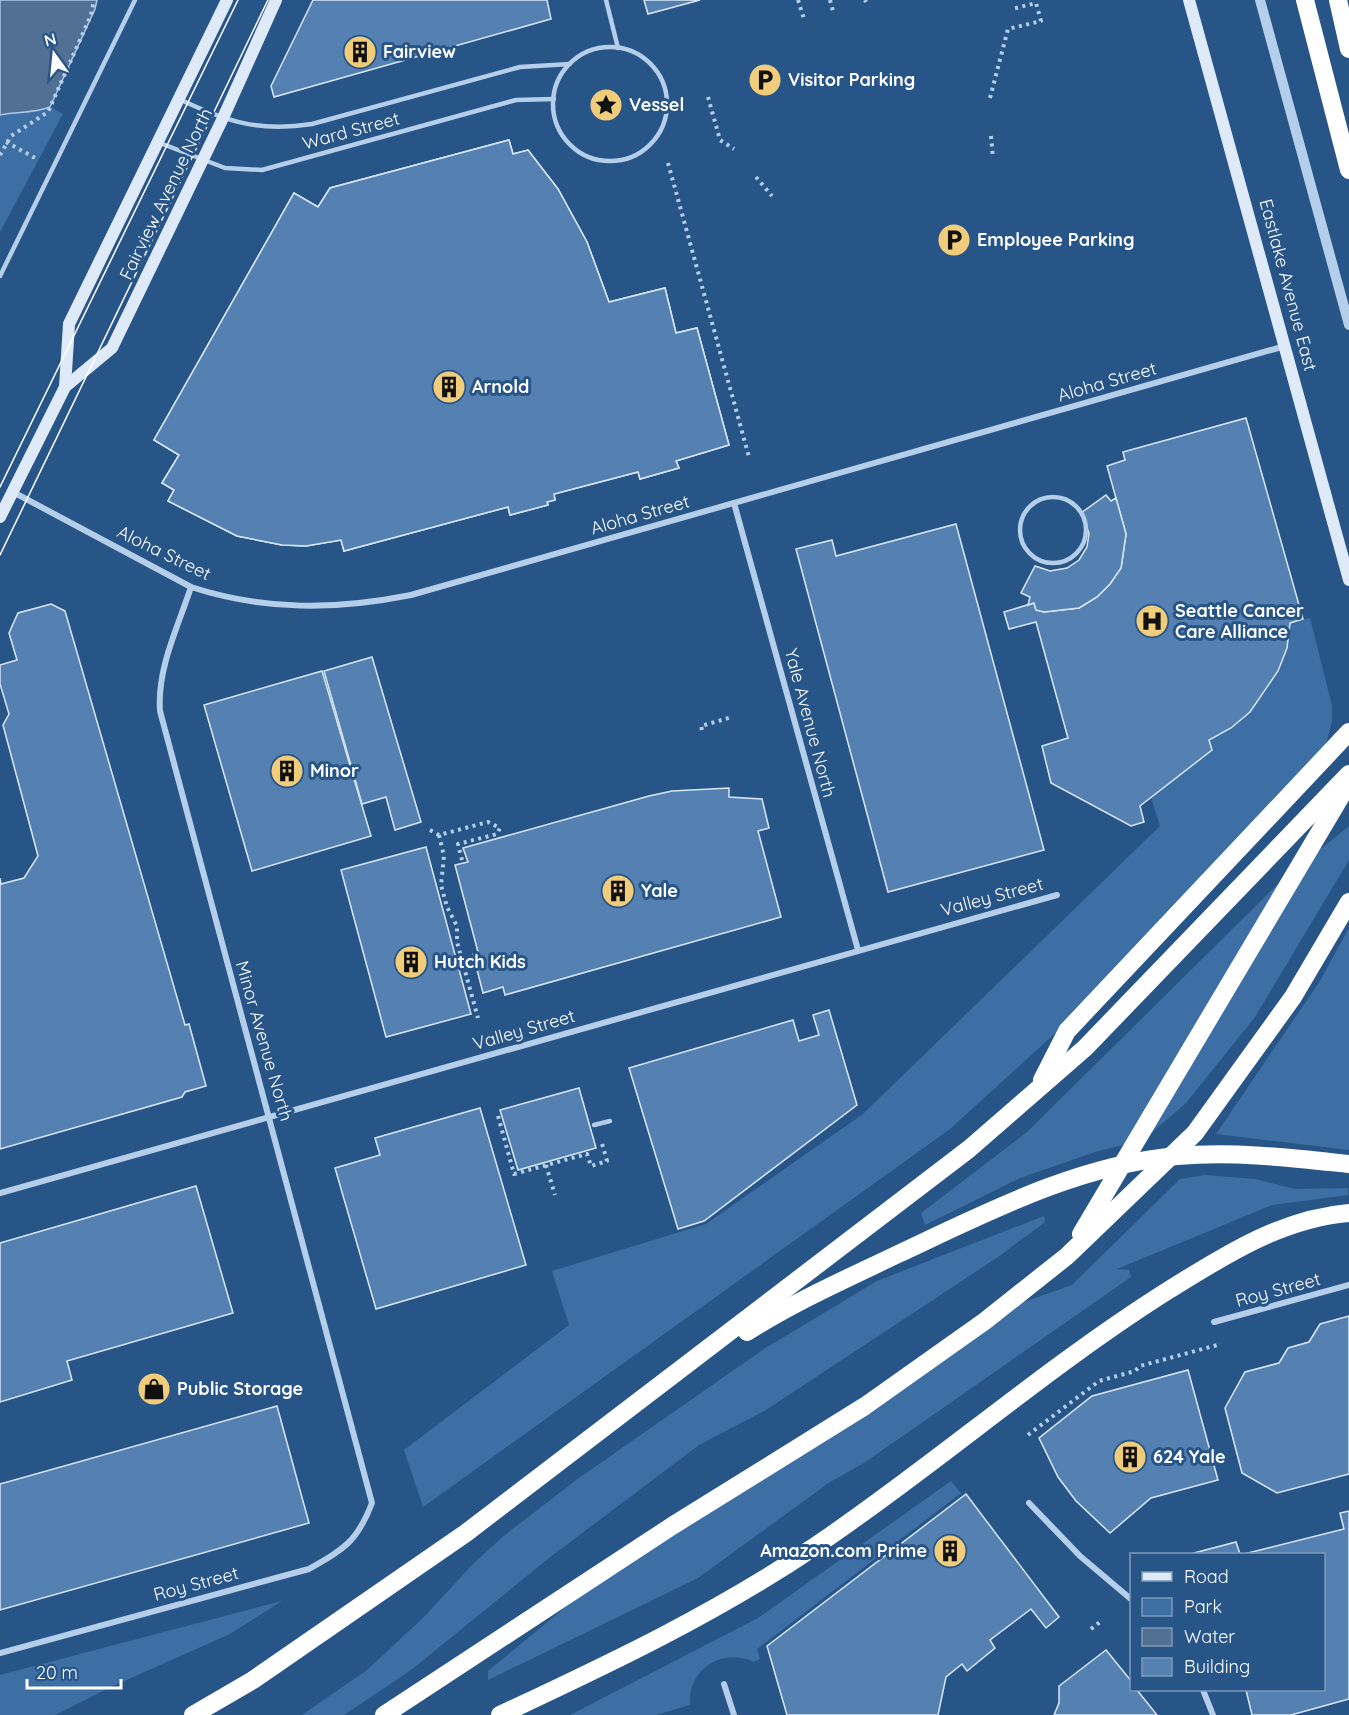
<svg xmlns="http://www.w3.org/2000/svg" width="1349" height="1715" font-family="Quicksand,sans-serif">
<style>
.green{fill:#3d6fa5}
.water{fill:#517094;stroke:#aac9e9;stroke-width:1.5}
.building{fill:#5581b2;stroke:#d9e7f7;stroke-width:1.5}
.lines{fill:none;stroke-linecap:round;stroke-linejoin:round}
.path{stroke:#b5cee9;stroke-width:4;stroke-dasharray:3 4.5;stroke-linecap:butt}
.service{stroke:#b5cee9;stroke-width:4.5}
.minor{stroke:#b5cee9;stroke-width:6}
.tertiary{stroke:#b5cee9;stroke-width:10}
.secondary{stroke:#dfeaf8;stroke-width:12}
.motorway{stroke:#fff;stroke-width:18}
.tram{stroke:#fff;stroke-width:1.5}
.labels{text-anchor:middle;stroke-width:6;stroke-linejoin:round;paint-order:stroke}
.poi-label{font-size:18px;font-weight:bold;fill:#fff;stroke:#285588;text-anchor:start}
.street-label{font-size:18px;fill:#fff;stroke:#285588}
</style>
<rect width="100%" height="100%" fill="#285588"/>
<g class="green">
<path d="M50,107l13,7 -63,118v-117c20,-4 30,-1 50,-8z"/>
<path d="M1310,618l22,88v16l-6,22 -264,283 -112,102 -527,378 -19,-57 165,-125 -17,-54 154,-47 157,-110 297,-288 -9,-29 61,-47 -3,-10c48,-27 74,-63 81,-117z"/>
<path d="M1349,826v34l-94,157 -69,86 -43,37 -48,12 -75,26 -95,47 -4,-12 106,-81 251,-248z"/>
<path d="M1349,928v222l-133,-16 104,-153z"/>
<path d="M1205,1175l50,4 40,10 53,-1v7l-76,10 -155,64 12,1 2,7 -267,186 -34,19 -132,96 -210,102v-9l85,-70 249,-178 173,-111 77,-27 108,-106z"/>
<path d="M1044,1216l1,6 -47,35 -232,153 -67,35 -150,113 -138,112 -67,45h-42l65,-45 56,-52 51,-55 32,-29 73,-56 185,-129 113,-68z"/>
<path d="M951,1481l10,12 -204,156 3,10 -6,3c-32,-15 -67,8 -64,43l-34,10h-86l188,-97z"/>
<path d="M282,1601l-52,33 -117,52 -58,29h-55v-40z"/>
</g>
<path class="water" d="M0,0h97l-2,9 -45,98c-20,7 -30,4 -50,8z"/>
<g class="building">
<path d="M313,0h234l4,19 -277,78 -3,-11z"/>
<path d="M644,0h56l-52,14z"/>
<path d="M509,140l4,14 15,-4 30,39 29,53 22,60 56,-14 11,45 21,-5 32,117 -53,16 3,7 -39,11 -2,-7 -84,22 1,6 -8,2 1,3 -38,10 -2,-8 -164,44 -3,-11 -35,6 -24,-1 -45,-9 -69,-35 6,-11 -12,-7 17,-28 -25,-15 140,-247 24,14 12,-19z"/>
<path d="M509,140l4,14 15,-4 30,39 29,53 22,60 56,-14 11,45 21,-5 32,117 -53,16 3,7 -39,11 -2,-7 -84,22 1,6 -8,2 1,3 -38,10 -2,-8 -164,44 -3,-11 -35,6 -24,-1 -45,-9 -69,-35 6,-11 -12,-7 17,-28 -25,-15 140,-247 24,14 12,-19z"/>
<path d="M1246,418l57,201 -13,4 -3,25 -9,23 -28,41 -19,16 -22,12 3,10 -72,56 4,16 -13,4 -80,-43 -9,-37 26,-8 -32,-116 -27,7 -5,-17 30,-9 2,7 8,2 35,-4 18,-11 13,-13 11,-16 5,-34 -19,-68 18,-6 -2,-8z"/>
<path d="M1106,495l5,6 5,-3 10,36 -5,34 -11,16 -13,13 -18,11 -35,4 -8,-2 -2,-7 -6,2 2,-8 -9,-4 14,-27 15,5 17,-3 12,-8 8,-13 2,-14 -8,-20z"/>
<path d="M956,524l88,326 -156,42 -92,-343 36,-9 4,16z"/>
<path d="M51,604l14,7 120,414 4,-1 17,62 -21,6 -3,5 -182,52v-271l1,6 23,-6 14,-22 -35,-131 6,-11 -9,-30v-19l17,-5 -8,-27 9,-20z"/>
<path d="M372,657l49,165 -26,8 -9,-33 -24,7 -38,-133z"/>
<path d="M322,671l49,165 -119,35 -48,-166z"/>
<path d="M729,788v9l33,2 7,29 -11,3 23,86 -276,78 -2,-8 -20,6 -10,-39 5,-2 -23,-87 13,-3 -5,-14 186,-52 23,-5z"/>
<path d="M426,847l45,167 -85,23 -45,-167z"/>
<path d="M829,1010l28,95 -153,116 -26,8 -49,-161 164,-48 6,21 20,-6 -6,-20z"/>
<path d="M579,1088l17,60 -78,22 -18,-60z"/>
<path d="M480,1108l46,157 -150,44 -41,-141 45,-13 -5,-17z"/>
<path d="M196,1186l37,127 -166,48 5,19 -72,22v-159z"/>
<path d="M1349,1316v158l-72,19 -35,-20 -17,-65 20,-36 34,-9 9,-15 21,-6 11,-18z"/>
<path d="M1188,1370l30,110 -67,18 -41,35 -34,-32 -18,-24 -19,-39 53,-42z"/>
<path d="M277,1406l32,117 -309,87v-126z"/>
<path d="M966,1494l93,123 -13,11 -15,-19 -41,31 5,8 -28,23 -5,-7 -16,13 -8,38h-151l-20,-69z"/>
<path d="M1349,1511v188l-58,16h-39l-6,-25h78v-136h-80l100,-25 -4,-16z"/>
<path d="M1236,1542l4,12h-48l2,-1z"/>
<path d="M1106,1650l26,32v8h5l20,25h-103l5,-12v-17z"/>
</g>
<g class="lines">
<g class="path">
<path d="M798,0l6,19"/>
<path d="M830,0l3,11"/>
<path d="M865,0l1,2"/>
<path d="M708,97l12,43 14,9"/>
<path d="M990,98l18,-69 33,-8 -5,-18 -24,6"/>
<path d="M991,136l2,22"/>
<path d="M6,142l31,17"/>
<path d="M0,155l11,-19 37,-24 43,-97 3,-15"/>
<path d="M668,163l81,294"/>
<path d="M756,177l16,19"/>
<path d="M702,730l-1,-4 31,-9"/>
<path d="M430,830l9,5 49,-13 12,6 -3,6 -39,10 4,16"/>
<path d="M439,835l5,21 -3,29 6,22 10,19v16l21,76"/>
<path d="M498,1116l16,58 73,-20 4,12 16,-5 -6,-21"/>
<path d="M546,1165l9,30"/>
<path d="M1028,1435l71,-54 36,-10 5,-5 81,-22"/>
<path d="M1091,1629l9,-7"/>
</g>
<g class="service">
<path d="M606,0l12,48"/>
<circle cx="610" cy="104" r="57"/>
<path d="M179,99c48,23 80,33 133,25l208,-57 50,-3"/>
<path d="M160,143l65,25 37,2 254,-70 38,-1"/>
<path d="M0,276l135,-276"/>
<circle cx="1053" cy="530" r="33"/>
<path d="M594,1125l16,-4"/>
</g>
<g class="minor">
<path d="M13,492l178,95c74,24 145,23 220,8l874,-249"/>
<path d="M734,503l124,447"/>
<path d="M0,1193l1057,-298"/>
<path d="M1214,1322l135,-37"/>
<path d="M1029,1503l51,53 52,44"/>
<path d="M0,1653l309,-84c35,-20 48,-27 63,-66l-212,-792c-3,-43 18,-84 31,-124"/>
<path d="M724,1684l10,31"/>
<path d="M1203,1690l10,25"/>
</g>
<path class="tertiary" d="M1260,0l89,325"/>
<g class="secondary">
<path d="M1189,0l160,580"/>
<path d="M65,387l4,-63 158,-324"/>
<path d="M0,517l65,-130 47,-39 111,-230 53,-118"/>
</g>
<g class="motorway">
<path d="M1305,0l44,170"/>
<path d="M1338,0l11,49"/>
<path d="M1042,1080l25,-49 282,-299"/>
<path d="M1081,1234l263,-443"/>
<path d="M747,1332c47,-30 99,-53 149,-77 90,-42 181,-90 281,-99 58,-5 115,2 172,8"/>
<path d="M193,1715l60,-35 213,-147 503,-384 116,-101 264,-274"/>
<path d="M384,1715l288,-189 193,-120 120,-85 82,-65 128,-123 98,-136 56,-95"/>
<path d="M500,1715c109,-51 217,-102 317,-170 118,-80 226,-175 347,-252 58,-36 115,-74 185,-80"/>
</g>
<g class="tram">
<path d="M0,487l238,-487"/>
<path d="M0,555l268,-555"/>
</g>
</g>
<defs>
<g id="building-disc" transform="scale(1.725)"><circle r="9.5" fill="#f0cc7b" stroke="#285588"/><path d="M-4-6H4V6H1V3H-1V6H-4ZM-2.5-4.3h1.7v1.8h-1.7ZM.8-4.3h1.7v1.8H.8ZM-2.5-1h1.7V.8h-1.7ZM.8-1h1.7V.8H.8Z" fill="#111"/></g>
<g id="parking-disc" transform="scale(1.725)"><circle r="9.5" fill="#f0cc7b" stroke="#285588"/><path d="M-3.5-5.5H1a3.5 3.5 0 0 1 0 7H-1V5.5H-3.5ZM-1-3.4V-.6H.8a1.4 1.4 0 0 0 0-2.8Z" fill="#111"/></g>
<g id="sight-disc" transform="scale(1.725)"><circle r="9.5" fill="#f0cc7b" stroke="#285588"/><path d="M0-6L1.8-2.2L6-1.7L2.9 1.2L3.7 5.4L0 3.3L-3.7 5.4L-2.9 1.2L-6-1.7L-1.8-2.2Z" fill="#111"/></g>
<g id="hospital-disc" transform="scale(1.725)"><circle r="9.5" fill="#f0cc7b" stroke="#285588"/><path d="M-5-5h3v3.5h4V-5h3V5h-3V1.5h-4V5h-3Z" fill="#111"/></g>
<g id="shop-disc" transform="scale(1.725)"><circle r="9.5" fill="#f0cc7b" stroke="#285588"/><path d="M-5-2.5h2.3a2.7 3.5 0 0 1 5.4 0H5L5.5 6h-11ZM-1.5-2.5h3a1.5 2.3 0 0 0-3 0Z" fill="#111"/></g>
</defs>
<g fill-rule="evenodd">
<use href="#building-disc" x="360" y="52"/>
<use href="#parking-disc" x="765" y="80"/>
<use href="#sight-disc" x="606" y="105"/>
<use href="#parking-disc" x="954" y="240"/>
<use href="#building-disc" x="449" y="387"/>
<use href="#hospital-disc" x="1152" y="621"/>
<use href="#building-disc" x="287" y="771"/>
<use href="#building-disc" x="618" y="891"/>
<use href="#building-disc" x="411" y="962"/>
<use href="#shop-disc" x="154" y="1389"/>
<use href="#building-disc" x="1130" y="1457"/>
<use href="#building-disc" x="950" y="1551"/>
</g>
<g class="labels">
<g class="poi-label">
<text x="383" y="58">Fairview</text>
<text x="788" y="86">Visitor Parking</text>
<text x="629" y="111">Vessel</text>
<text x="977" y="246">Employee Parking</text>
<text x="472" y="393">Arnold</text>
<text x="1175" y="617">Seattle Cancer<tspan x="1175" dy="21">Care Alliance</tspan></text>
<text x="310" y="777">Minor</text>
<text x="641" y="897">Yale</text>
<text x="434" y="968">Hutch Kids</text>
<text x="177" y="1395">Public Storage</text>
<text x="1153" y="1463">624 Yale</text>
<text x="927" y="1557" text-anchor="end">Amazon.com Prime</text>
</g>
<g class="street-label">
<text transform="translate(351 131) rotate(-15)" y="6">Ward Street</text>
<text transform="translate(166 194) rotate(-64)" y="6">Fairview Avenue North</text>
<text transform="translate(1288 285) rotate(75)" y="6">Eastlake Avenue East</text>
<text transform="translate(1107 382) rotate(-16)" y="6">Aloha Street</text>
<text transform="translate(640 515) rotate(-16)" y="6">Aloha Street</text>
<text transform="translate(164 553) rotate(26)" y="6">Aloha Street</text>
<text transform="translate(810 723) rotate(75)" y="6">Yale Avenue North</text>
<text transform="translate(992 897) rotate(-15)" y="6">Valley Street</text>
<text transform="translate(524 1030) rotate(-16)" y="6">Valley Street</text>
<text transform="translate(264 1041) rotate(74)" y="6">Minor Avenue North</text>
<text transform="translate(1278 1290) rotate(-15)" y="6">Roy Street</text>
<text transform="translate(196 1584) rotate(-15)" y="6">Roy Street</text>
</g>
</g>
<rect x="1130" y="1553" width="195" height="138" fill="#285588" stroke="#7e99b8" stroke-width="1.5"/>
<rect x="1142" y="1572" width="30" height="9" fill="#dfeaf8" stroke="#7e99b8" stroke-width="1.5"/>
<text x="1184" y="1583" font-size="18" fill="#ffffff">Road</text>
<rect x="1142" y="1598" width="30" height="18" fill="#3d6fa5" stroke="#7e99b8" stroke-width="1.5"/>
<text x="1184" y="1613" font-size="18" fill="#ffffff">Park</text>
<rect x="1142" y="1628" width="30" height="18" fill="#517094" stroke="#7e99b8" stroke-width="1.5"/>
<text x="1184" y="1643" font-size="18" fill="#ffffff">Water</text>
<rect x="1142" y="1658" width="30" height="18" fill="#5581b2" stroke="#7e99b8" stroke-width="1.5"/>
<text x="1184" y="1673" font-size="18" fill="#ffffff">Building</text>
<g transform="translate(54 54) rotate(345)" stroke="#285588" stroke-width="4.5" paint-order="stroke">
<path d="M0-4.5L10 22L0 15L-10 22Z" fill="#ffffff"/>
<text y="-9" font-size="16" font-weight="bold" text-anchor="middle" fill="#ffffff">N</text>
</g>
<path d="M27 1679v9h94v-9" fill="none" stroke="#ffffff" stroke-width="3"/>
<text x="36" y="1679" font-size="18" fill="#ffffff" stroke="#285588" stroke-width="4.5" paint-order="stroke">20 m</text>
</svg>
